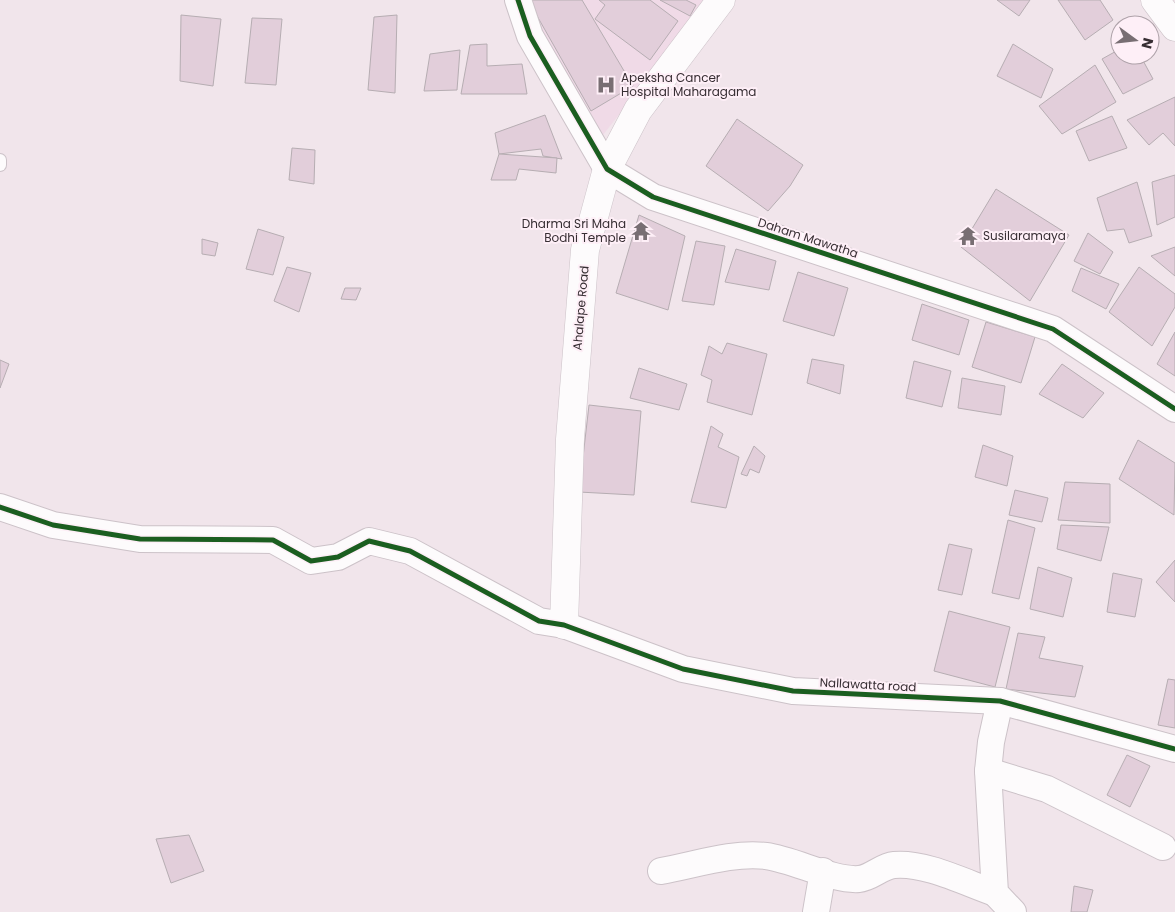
<svg xmlns="http://www.w3.org/2000/svg" width="1175" height="912" font-family="Poppins,sans-serif">
<style>
.built{fill:#f0dae7}
.building{fill:#e2ceda;stroke:#b6adb2}
.lines{fill:none;stroke-linecap:round;stroke-linejoin:round}
.service-casing{stroke:#ccc2c8;stroke-width:14}
.minor-casing{stroke:#ccc2c8;stroke-width:28}
.tertiary-casing{stroke:#ccc2c8;stroke-width:29}
.service{stroke:#fdfbfc;stroke-width:12}
.minor{stroke:#fdfbfc;stroke-width:26}
.tertiary{stroke:#fdfbfc;stroke-width:28}
.cycleway-casing{stroke:#feeff7;stroke-width:8}
.cycleway{stroke:#1b5e20;stroke-width:5}
.labels{text-anchor:middle;stroke-width:4;stroke-linejoin:round;paint-order:stroke}
.poi-label{font-size:12px;fill:#372e33;stroke:#feeff7;text-anchor:start}
.street-label{font-size:12px;fill:#372e33;stroke:#feeff7}
</style>
<rect width="100%" height="100%" fill="#f1e5eb"/>
<path class="built" d="M523,0h186l-110,140z"/>
<g class="building">
<path d="M528,0h54l51,86 -42,25z"/>
<path d="M599,0h51l28,21 -28,39 -55,-41 10,-14z"/>
<path d="M660,0h26l10,5 -6,11z"/>
<path d="M997,0h33l-11,16z"/>
<path d="M1058,0h42l13,20 -28,20z"/>
<path d="M181,15l40,4 -8,67 -33,-5z"/>
<path d="M397,15l-2,78 -27,-3 6,-73z"/>
<path d="M252,18l30,1 -6,66 -31,-2z"/>
<path d="M487,44v22l35,-2 5,30h-66l9,-49z"/>
<path d="M1013,44l40,25 -12,29 -44,-22z"/>
<path d="M1120,49v6h20l13,24 -30,15 -21,-35z"/>
<path d="M460,50l-3,40 -33,1 6,-37z"/>
<path d="M1095,65l21,37 -54,32 -23,-28z"/>
<path d="M1175,97v49l-12,-13 -14,12 -22,-25z"/>
<path d="M545,115l17,44 -19,-3 -2,-7 -42,5 -4,-21z"/>
<path d="M1112,116l15,32 -38,13 -13,-30z"/>
<path d="M737,119l66,46 -13,21 -22,25 -62,-45z"/>
<path d="M292,148l23,2 -1,34 -25,-4z"/>
<path d="M499,154l58,4 -1,15 -37,-4 -3,11h-25z"/>
<path d="M1175,175v42l-18,8 -5,-43z"/>
<path d="M1137,182l15,54 -23,7 -5,-14 -17,2 -10,-33z"/>
<path d="M996,189l73,46 -39,66 -69,-54z"/>
<path d="M639,215l46,21 -17,74 -52,-17z"/>
<path d="M258,229l26,8 -11,38 -27,-6z"/>
<path d="M1088,233l25,19 -13,22 -26,-13z"/>
<path d="M202,239l16,4 -3,13 -13,-2z"/>
<path d="M696,241l29,5 -11,59 -32,-4z"/>
<path d="M1175,247v29l-24,-20z"/>
<path d="M736,249l40,12 -7,29 -44,-8z"/>
<path d="M287,267l24,6 -12,39 -25,-11z"/>
<path d="M1139,267l36,27v13l-23,39 -43,-34z"/>
<path d="M1081,268l38,16 -13,25 -34,-18z"/>
<path d="M798,272l50,16 -14,48 -51,-15z"/>
<path d="M345,288h16l-5,12 -15,-1z"/>
<path d="M922,304l47,16 -10,35 -47,-15z"/>
<path d="M986,322l49,15 -14,46 -49,-16z"/>
<path d="M1175,332v44l-18,-12z"/>
<path d="M727,343l40,11 -15,61 -45,-13 5,-22 -11,-5 8,-29 13,8z"/>
<path d="M812,359l32,6 -4,29 -33,-11z"/>
<path d="M0,360l9,4 -9,24z"/>
<path d="M914,361l37,10 -9,36 -36,-9z"/>
<path d="M1062,364l42,29 -21,25 -44,-24z"/>
<path d="M639,368l48,16 -8,26 -49,-12z"/>
<path d="M962,378l43,8 -4,29 -43,-7z"/>
<path d="M589,405l52,6 -7,84 -55,-3z"/>
<path d="M711,426l12,8 -5,13 21,10 -13,51 -35,-6z"/>
<path d="M1138,440l37,23 -1,52 -55,-36z"/>
<path d="M983,445l30,11 -6,30 -32,-9z"/>
<path d="M754,446l11,10 -6,17 -9,-4 -3,7 -6,-2z"/>
<path d="M1065,482l45,2v39l-52,-3z"/>
<path d="M1015,490l33,8 -6,24 -33,-7z"/>
<path d="M1008,520l27,8 -16,71 -27,-6z"/>
<path d="M1061,525l48,2 -8,34 -44,-12z"/>
<path d="M949,544l23,5 -10,46 -24,-5z"/>
<path d="M1175,560v42l-19,-20z"/>
<path d="M1038,567l34,11 -9,39 -33,-8z"/>
<path d="M1113,573l29,6 -7,38 -28,-5z"/>
<path d="M949,611l61,16 -15,60 -61,-16z"/>
<path d="M1018,633l27,4 -6,21 44,8 -8,31 -69,-8z"/>
<path d="M1168,679l7,1v48l-17,-3z"/>
<path d="M1127,755l23,11 -20,41 -23,-12z"/>
<path d="M189,835l15,36 -33,12 -15,-44z"/>
<path d="M1074,886l19,4 -6,22h-16z"/>
</g>
<g class="lines">
<g class="service-casing">
<path id="service" d="M0,160v5"/>
</g>
<g class="minor-casing">
<g id="minor">
<path d="M518,0l12,36 77,133 46,28 400,132 122,80"/>
<path d="M0,507l53,18 87,14 133,1 38,21 27,-4 31,-16 41,10 129,70 25,4 119,44 110,22 207,10 175,48"/>
<path d="M1000,701l-9,41 -3,29 7,122 18,19"/>
<path d="M988,771l59,18 116,58"/>
<path d="M661,871c34,-6 71,-19 105,-15 29,4 67,25 93,23 12,-1 23,-13 35,-14 31,-3 72,18 101,28"/>
<path d="M816,912l7,-41"/>
</g>
</g>
<g class="tertiary-casing">
<g id="tertiary">
<path d="M1155,0l20,27"/>
<path d="M564,625l6,-186 15,-189 22,-81 31,-59 83,-110"/>
</g>
</g>
<use href="#service" class="service"/>
<use href="#minor" class="minor"/>
<use href="#tertiary" class="tertiary"/>
<g class="cycleway-casing">
<g id="cycleway">
<path d="M518,0l12,36 77,133 46,28 400,132 122,80"/>
<path d="M0,507l53,18 87,14 133,1 38,21 27,-4 31,-16 41,10 129,70 25,4 119,44 110,22 207,10 175,48"/>
</g>
</g>
<use href="#cycleway" class="cycleway"/>
</g>
<defs>
<g id="hospital-bare" transform="scale(1.5)"><path d="M-5-5h3v3.5h4V-5h3V5h-3V1.5h-4V5h-3Z" fill="#786e73" stroke="#feeff7" stroke-width="2.5" paint-order="stroke"/></g>
<g id="temple-bare" transform="scale(1.5)"><path d="M0-6L5-2H3V0L6.5 2.5H4V6H1.5V3h-3V6H-4V2.5H-6.5L-3 0V-2H-5Z" fill="#786e73" stroke="#feeff7" stroke-width="2.5" paint-order="stroke"/></g>
</defs>
<g fill-rule="evenodd">
<use href="#hospital-bare" x="606" y="85"/>
<use href="#temple-bare" x="641" y="231"/>
<use href="#temple-bare" x="968" y="236"/>
</g>
<g class="labels">
<g class="poi-label">
<text x="621" y="82">Apeksha Cancer<tspan x="621" dy="14">Hospital Maharagama</tspan></text>
<text x="626" y="228" text-anchor="end">Dharma Sri Maha<tspan x="626" dy="14">Bodhi Temple</tspan></text>
<text x="983" y="240">Susilaramaya</text>
</g>
<g class="street-label">
<text transform="translate(808 238) rotate(18)" y="4">Daham Mawatha</text>
<text transform="translate(581 308) rotate(-85)" y="4">Ahalape Road</text>
<text transform="translate(868 685) rotate(3)" y="4">Nallawatta road</text>
</g>
</g>
<g transform="translate(1135 40) rotate(105)"><circle r="24" fill="#feeff7" stroke="#aea2a9"/>
<path d="M0-4L9 19L0 12L-9 19Z" fill="#786e73"/>
<text y="-8" font-size="14" font-weight="bold" text-anchor="middle" fill="#372e33">N</text>
</g>
</svg>
